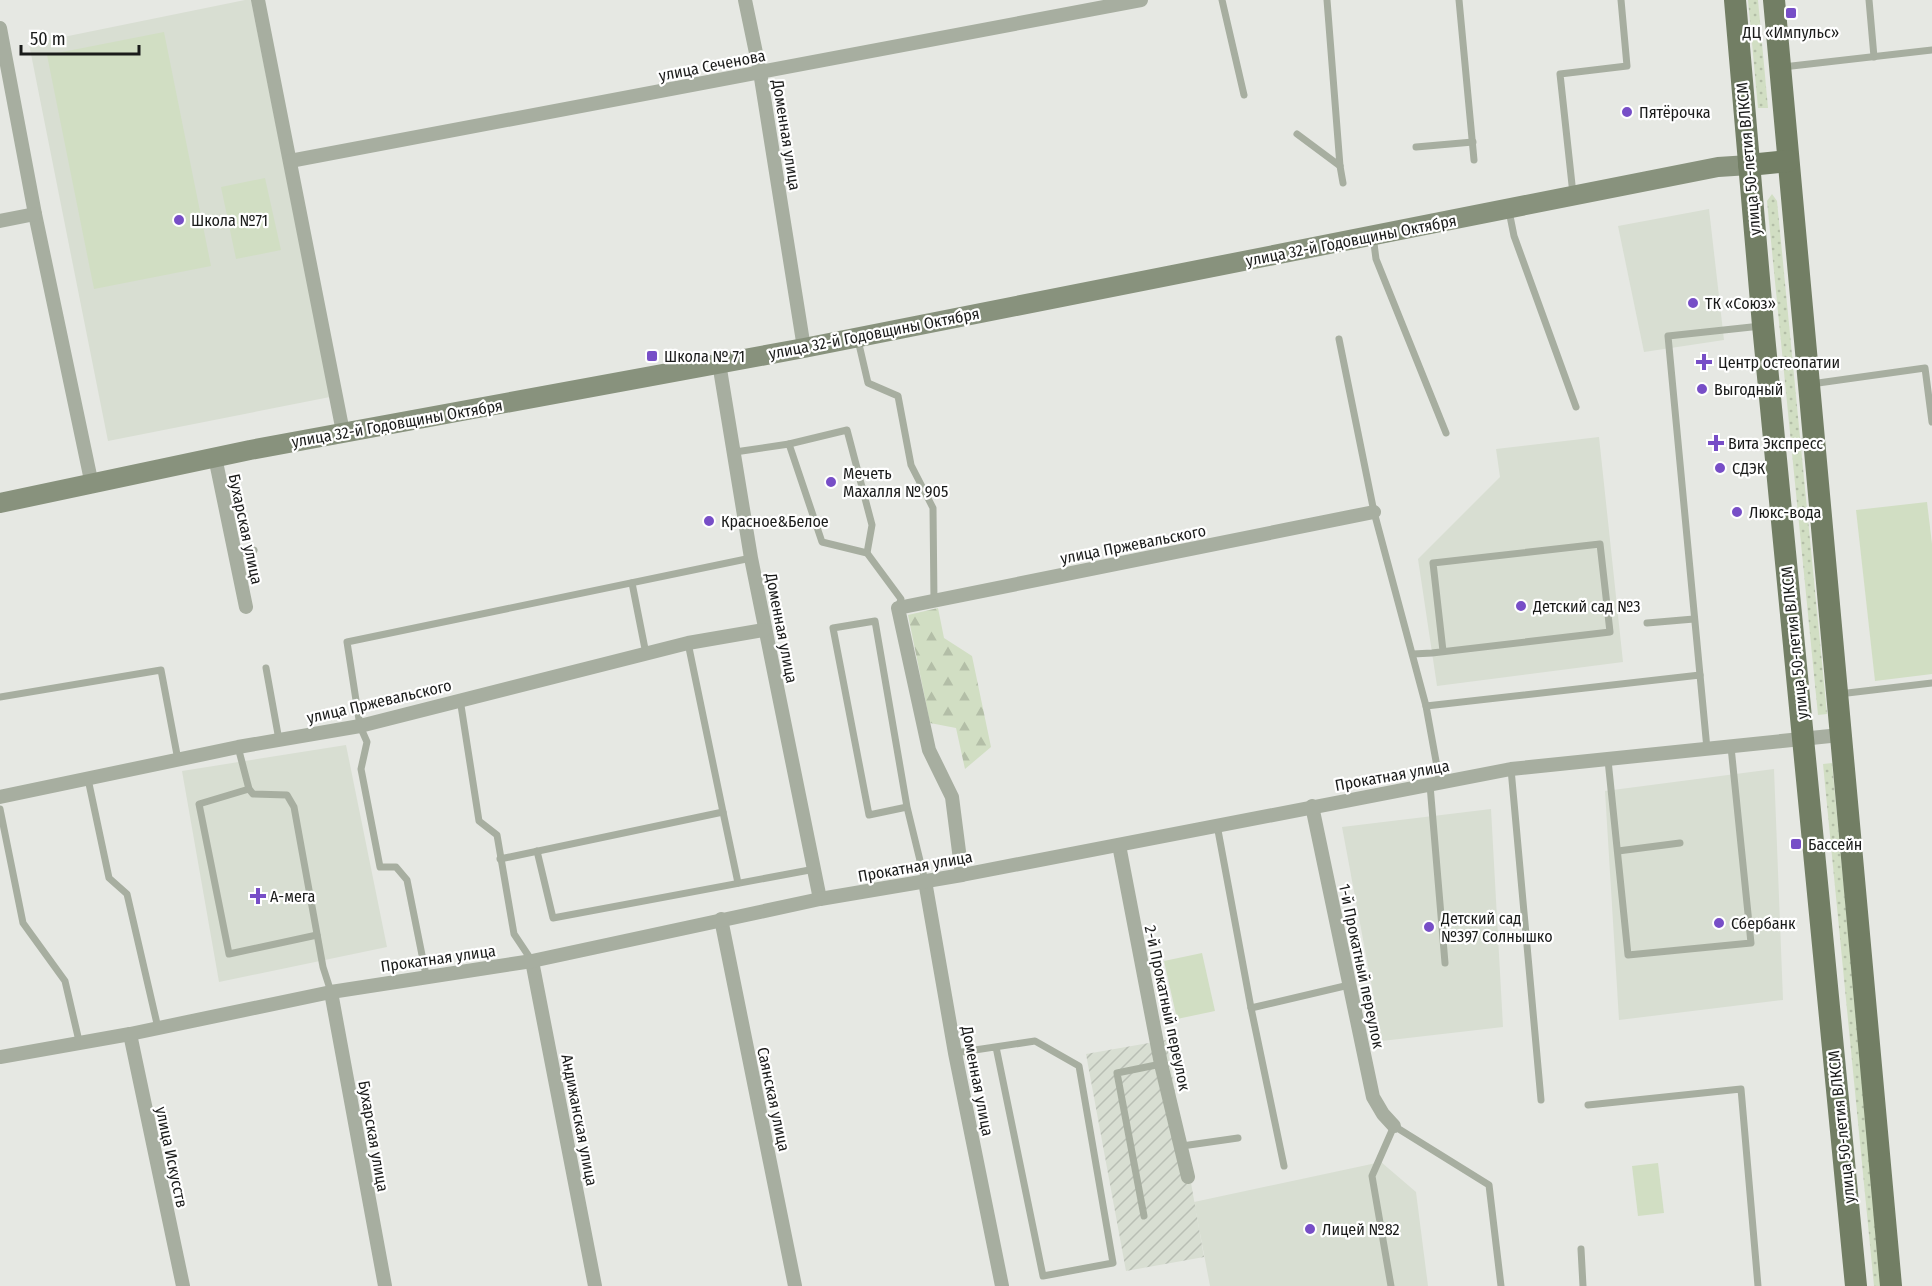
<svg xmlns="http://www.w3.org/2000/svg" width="1932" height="1286" font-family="'Fira Sans Condensed',sans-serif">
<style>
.built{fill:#d8ded2}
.industrial{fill:url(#industrial-furrows)}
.grass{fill:url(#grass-dots)}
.forest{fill:url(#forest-firs)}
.park{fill:#d1dec3}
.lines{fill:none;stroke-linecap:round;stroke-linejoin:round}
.lane{stroke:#a7aea0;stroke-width:7}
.street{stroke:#a7aea0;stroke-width:14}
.secondary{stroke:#88927d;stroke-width:20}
.primary{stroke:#727e64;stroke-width:22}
.poi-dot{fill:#774ec7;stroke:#fff;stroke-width:2}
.labels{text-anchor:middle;stroke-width:4.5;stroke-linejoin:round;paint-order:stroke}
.poi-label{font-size:16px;fill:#1a1b1a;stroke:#fff;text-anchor:start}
.street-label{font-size:16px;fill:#1a1b1a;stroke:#fff}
</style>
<defs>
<pattern id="industrial-furrows" width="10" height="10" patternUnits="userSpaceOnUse" patternTransform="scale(1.5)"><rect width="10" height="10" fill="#d8ded2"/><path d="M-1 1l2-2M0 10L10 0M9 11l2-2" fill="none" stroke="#b9beb4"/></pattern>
<pattern id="grass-dots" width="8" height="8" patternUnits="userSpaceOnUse" patternTransform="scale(1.5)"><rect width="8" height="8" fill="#d1dec3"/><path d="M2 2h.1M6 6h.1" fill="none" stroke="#b3bea7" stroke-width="1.8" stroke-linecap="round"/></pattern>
<pattern id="forest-firs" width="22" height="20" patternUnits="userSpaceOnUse" patternTransform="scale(1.5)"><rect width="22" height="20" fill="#d1dec3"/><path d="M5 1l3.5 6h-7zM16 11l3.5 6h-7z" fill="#b3bea7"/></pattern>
</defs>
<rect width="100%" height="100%" fill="#e6e8e3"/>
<g class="built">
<path d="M245,0h6l79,397 -222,44 -79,-397z"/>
<path d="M1709,209l15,131 -80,12 -26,-126z"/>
<path d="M1599,437l24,225 -186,24 -19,-127 82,-82 -4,-28z"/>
<path d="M346,745l41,202 -168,35 -37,-211z"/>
<path d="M1774,769l9,231 -164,20 -14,-229z"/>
<path d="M1491,809l12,218 -121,14 -40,-214z"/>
<path d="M1381,1162l35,30 12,94h-218l-16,-84z"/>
</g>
<path class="industrial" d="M1166,1040l38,217 -78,14 -40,-217z"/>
<g class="grass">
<path d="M1748,0h10l10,108h-10z"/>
<path d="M1772,194l5,7 50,513 -9,1 -51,-514z"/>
<path d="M1832,763l50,523h-8l-51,-522z"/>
</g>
<path class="forest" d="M938,608l6,30 28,18 19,91 -26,22 -9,-41 -26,-5 -22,-108z"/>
<g class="park">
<path d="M164,32l47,234 -117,23 -47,-234z"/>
<path d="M265,178l16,72 -45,9 -15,-72z"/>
<path d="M1927,502l5,42v130l-57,7 -19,-171z"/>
<path d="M1202,953l13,58 -38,8 -13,-58z"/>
<path d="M1658,1163l6,50 -26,3 -6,-50z"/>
</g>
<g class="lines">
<g class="lane">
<path d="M1222,0l22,95"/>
<path d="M1327,0l13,166 3,17"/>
<path d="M1459,0l15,160"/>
<path d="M1869,0l5,57"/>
<path d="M1783,67l149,-17"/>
<path d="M1297,134l43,32"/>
<path d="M1416,147l57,-5"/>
<path d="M1573,194l-13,-120 67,-8 -6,-66"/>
<path d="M1509,211l5,25 62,171"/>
<path d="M1373,236l3,23 70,174"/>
<path d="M1339,339l35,173 52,194 14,77"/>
<path d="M858,340l10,43 30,13 13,69 22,43 1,93"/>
<path d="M1811,384l114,-16 7,54"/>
<path d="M789,444l58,-14 25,95 -5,28"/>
<path d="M735,452l54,-8 33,98 45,11 34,46 -3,9"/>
<path d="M235,555l19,-5"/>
<path d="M632,583l14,71"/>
<path d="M1647,623l47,-4"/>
<path d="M1413,654l19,-1 178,-21 -10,-88 -167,19 10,88"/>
<path d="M266,668l13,72"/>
<path d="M1700,675l-32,-339 93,-10"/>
<path d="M1839,694l93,-11"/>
<path d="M0,697l161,-27 17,90"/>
<path d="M460,699l19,122 18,14 17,99 18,27"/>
<path d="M1426,706l274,-31 7,74"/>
<path d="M238,747l11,42 4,5 34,1 7,12 29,160 8,25"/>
<path d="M1608,760l20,195 123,-12 -20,-196"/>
<path d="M1511,769l30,331"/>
<path d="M88,779l21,99 18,16 31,134"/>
<path d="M1430,785l15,178"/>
<path d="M249,789l-50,15 30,150 88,-19"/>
<path d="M907,807l-38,8 -36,-187 42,-7 32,186 18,74"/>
<path d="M0,809l23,114 42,58 14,60"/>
<path d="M723,812l15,71"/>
<path d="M1217,825l34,183 33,158"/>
<path d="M537,851l16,67 262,-49"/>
<path d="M1618,851l62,-8"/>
<path d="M500,859l223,-47 -35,-169"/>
<path d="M426,975l-19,-95 -11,-13h-16l-19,-98 6,-27 -7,-16 -13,-84 404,-84"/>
<path d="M1251,1008l98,-23"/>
<path d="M955,1053l80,-12 44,25 34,197 -70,13 -47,-229"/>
<path d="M1588,1105l153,-16 17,197"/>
<path d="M1182,1146l56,-8"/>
<path d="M1144,1216l-27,-143 44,-9"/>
<path d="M1581,1249l2,37"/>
<path d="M1391,1286l-19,-110 22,-50 95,59 12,101"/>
</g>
<g class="street">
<path d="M258,0l85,432"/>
<path d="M745,0l15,72 44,276"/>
<path d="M0,28l35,186 57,271"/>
<path d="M290,161l851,-161"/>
<path d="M0,221l35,-7"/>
<path d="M719,363l32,195 69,341"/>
<path d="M215,457l31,150"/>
<path d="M0,797l238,-50 122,-21 328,-83 76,-13"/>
<path d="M1312,806l61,291 10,17 11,12"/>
<path d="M1119,845l42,219 27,113"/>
<path d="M962,875l-10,-78 -23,-47 -31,-142 476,-96"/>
<path d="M925,881l30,172 47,233"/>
<path d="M721,919l74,367"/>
<path d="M532,961l63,325"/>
<path d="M331,992l54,294"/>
<path d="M130,1034l53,252"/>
<path d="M0,1057l130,-23 201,-42 201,-31 288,-62 142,-24 549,-106 329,-34"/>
</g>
<path class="secondary" d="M0,503l250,-53 554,-102 914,-181 31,-2"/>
<g class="primary">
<path d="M1735,0l28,325 93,961"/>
<path d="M1774,0l117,1286"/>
<path d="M1749,165l39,-4"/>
</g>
</g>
<g class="poi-dot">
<rect x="1785" y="7" width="12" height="12" rx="3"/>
<circle cx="1627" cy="112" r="6"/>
<circle cx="179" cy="220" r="6"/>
<circle cx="1693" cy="303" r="6"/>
<rect x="646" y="350" width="12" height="12" rx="3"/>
<path d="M1701 353h6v6h6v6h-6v6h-6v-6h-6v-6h6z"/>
<circle cx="1702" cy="389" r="6"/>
<path d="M1713 434h6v6h6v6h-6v6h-6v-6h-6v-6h6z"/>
<circle cx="1720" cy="468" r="6"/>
<circle cx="831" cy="482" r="6"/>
<circle cx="1737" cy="512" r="6"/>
<circle cx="709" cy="521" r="6"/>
<circle cx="1521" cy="606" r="6"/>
<rect x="1790" y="838" width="12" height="12" rx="3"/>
<path d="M255 887h6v6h6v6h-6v6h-6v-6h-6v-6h6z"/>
<circle cx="1719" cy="923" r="6"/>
<circle cx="1429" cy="927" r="6"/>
<circle cx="1310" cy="1229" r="6"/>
</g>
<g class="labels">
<g class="poi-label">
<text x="1791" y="38" text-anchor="middle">ДЦ «Импульс»</text>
<text x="1639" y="118">Пятёрочка</text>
<text x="191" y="226">Школа №71</text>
<text x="1705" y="309">ТК «Союз»</text>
<text x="664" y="362">Школа № 71</text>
<text x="1718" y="368">Центр остеопатии</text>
<text x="1714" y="395">Выгодный</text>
<text x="1728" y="449">Вита Экспресс</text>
<text x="1732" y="474">СДЭК</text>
<text x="843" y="479">Мечеть<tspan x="843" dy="18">Махалля № 905</tspan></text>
<text x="1749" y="518">Люкс-вода</text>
<text x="721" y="527">Красное&amp;Белое</text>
<text x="1533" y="612">Детский сад №3</text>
<text x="1808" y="850">Бассейн</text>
<text x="270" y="902">А-мега</text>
<text x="1441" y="924">Детский сад<tspan x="1441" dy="18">№397 Солнышко</tspan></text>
<text x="1731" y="929">Сбербанк</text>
<text x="1322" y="1235">Лицей №82</text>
</g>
<g class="street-label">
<text transform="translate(712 65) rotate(-11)" y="6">улица Сеченова</text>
<text transform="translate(787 135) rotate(81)" y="6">Доменная улица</text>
<text transform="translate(1748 159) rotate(-95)" y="6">улица 50-летия ВЛКСМ</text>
<text transform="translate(1351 240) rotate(-11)" y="6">улица 32-й Годовщины Октября</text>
<text transform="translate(874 333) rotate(-11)" y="6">улица 32-й Годовщины Октября</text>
<text transform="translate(397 423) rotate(-10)" y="6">улица 32-й Годовщины Октября</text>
<text transform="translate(246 529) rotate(78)" y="6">Бухарская улица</text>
<text transform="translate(1133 544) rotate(-11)" y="6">улица Пржевальского</text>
<text transform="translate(782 628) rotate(79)" y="6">Доменная улица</text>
<text transform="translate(1794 643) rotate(-96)" y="6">улица 50-летия ВЛКСМ</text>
<text transform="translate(379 701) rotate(-13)" y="6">улица Пржевальского</text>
<text transform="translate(1392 775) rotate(-10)" y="6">Прокатная улица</text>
<text transform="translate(915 866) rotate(-10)" y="6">Прокатная улица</text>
<text transform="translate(438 958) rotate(-8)" y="6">Прокатная улица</text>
<text transform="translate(1362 966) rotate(78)" y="6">1-й Прокатный переулок</text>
<text transform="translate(1168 1008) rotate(78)" y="6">2-й Прокатный переулок</text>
<text transform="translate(978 1081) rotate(79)" y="6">Доменная улица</text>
<text transform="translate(774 1099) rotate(78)" y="6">Саянская улица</text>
<text transform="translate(580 1120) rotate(79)" y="6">Андижанская улица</text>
<text transform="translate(1841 1127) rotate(-96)" y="6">улица 50-летия ВЛКСМ</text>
<text transform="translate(374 1136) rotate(80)" y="6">Бухарская улица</text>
<text transform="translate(172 1157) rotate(78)" y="6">улица Искусств</text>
</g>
</g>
<path d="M21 45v9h118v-9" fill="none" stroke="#1a1b1a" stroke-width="3"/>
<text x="30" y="45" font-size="18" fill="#1a1b1a" stroke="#ffffff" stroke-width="4.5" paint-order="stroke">50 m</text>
</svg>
